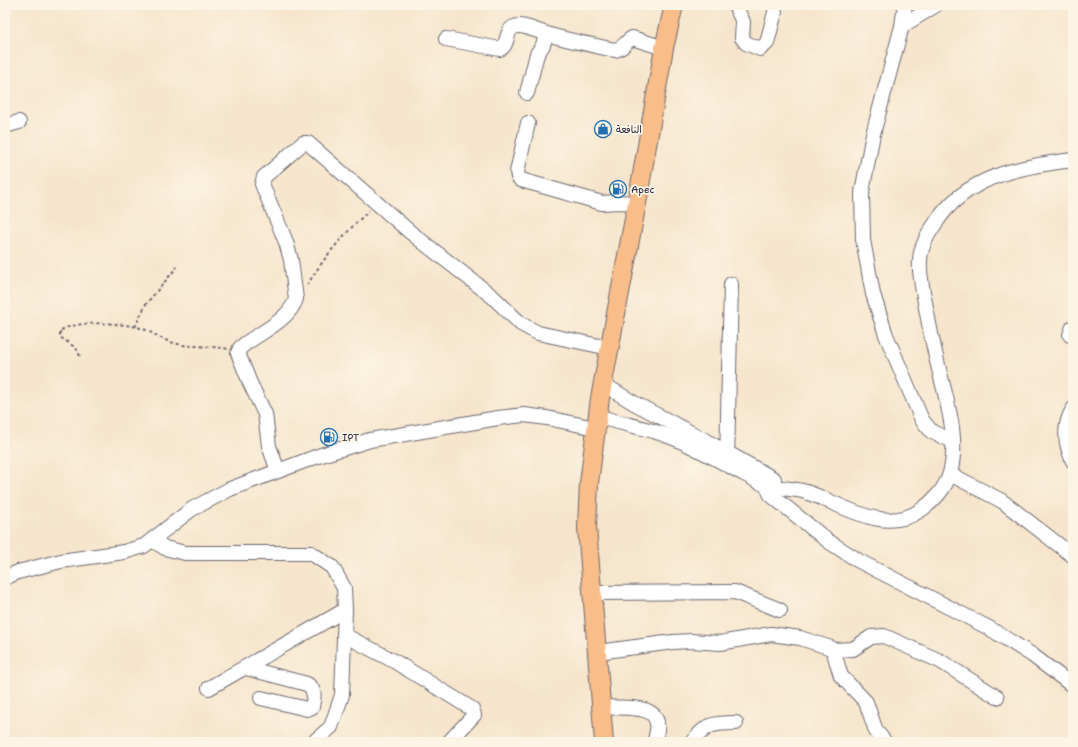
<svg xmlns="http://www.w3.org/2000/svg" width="1078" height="747" font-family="'Shantell Sans','Playpen Sans Arabic',sans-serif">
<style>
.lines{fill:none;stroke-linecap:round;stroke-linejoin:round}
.minor-casing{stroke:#6c666e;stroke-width:16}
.major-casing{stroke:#6c666e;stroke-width:20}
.path{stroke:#6c666e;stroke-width:2;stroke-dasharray:3 3;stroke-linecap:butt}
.minor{stroke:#fff;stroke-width:14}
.major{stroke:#f8bd89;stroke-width:18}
.labels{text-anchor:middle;stroke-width:3.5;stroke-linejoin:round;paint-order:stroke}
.poi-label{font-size:10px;fill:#22223b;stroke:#fcf5e5;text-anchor:start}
</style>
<rect width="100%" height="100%" fill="#fcf5e5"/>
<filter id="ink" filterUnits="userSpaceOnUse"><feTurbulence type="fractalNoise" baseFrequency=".025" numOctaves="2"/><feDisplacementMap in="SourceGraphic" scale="8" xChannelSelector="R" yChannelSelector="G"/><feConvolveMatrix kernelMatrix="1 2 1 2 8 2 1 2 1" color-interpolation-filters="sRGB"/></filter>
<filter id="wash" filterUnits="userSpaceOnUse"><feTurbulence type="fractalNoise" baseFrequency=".012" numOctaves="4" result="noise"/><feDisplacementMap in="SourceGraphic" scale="16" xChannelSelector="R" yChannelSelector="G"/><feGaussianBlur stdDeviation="0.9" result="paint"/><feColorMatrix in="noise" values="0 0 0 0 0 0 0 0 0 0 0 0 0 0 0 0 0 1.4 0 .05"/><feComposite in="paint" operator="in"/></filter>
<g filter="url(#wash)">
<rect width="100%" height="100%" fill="#f6e5cc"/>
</g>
<g filter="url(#ink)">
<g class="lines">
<g class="minor-casing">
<g id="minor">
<path d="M735,5l8,17 -1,16 4,5 14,6 7,-6 8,-31"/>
<path d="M905,5l-3,21 -29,108 -11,58 1,48 10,54 13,41 36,85 10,12 21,9"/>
<path d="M902,26l34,-21"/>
<path d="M446,39l54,10c9,-4 5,-18 14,-22 7,-3 17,2 24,4 25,9 51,13 77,19 8,-1 10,-8 17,-12l32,10"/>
<path d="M527,93l10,-39 6,-9 3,-11"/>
<path d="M528,123l-11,49 1,5 3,3 81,23 16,-1 19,1"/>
<path d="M5,126l14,-4"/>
<path d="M1070,335l3,-8"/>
<path d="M603,384l31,19 69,36 71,40"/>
<path d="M1073,409c-10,17 -8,35 0,52"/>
<path d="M597,416c24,8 51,12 74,21 25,10 49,24 73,37 7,3 14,8 22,11 12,4 27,3 40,7 35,11 77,44 115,18 12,-8 25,-22 29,-37 10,-36 -5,-77 -13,-112 -5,-21 -9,-42 -13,-64 -2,-11 -5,-24 -4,-36 0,-13 8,-27 15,-37 30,-48 86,-58 138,-64"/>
<path d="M727,461l4,-177"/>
<path d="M278,471l-9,-25 -4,-32 -15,-31 -12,-30 2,-5 5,-4c16,-12 44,-24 51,-45l-5,-39 -5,-18 -24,-58 2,-7 39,-34h5l102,89 83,65 28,27 17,9 71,15"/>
<path d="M950,474l52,27 71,55"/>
<path d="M770,478l-4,7 5,10 57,46 31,20 130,67 43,27 41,31"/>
<path d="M152,540l13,8 20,5h126l21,14 12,21 1,22 -3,85 -11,32 -15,13"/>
<path d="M5,578l13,-6 43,-11 63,-9 20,-6 48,-37 38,-20 88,-33 52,-16 128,-22 26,-3 23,3 48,10"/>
<path d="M593,593l142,-1 45,18"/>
<path d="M344,635l50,26 78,48 2,6 -25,27"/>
<path d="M833,650l20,-1 18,-12 13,-1 56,25 57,36"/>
<path d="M598,652l75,-10 18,-1 29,2 51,-9 29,4 31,10 2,2 8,26 25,26 10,29 9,11"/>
<path d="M246,668l61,16c9,6 7,13 5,23l-5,2 -46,-11"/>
<path d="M209,688l136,-78"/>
<path d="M603,707c27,2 66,-6 51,35"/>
<path d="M692,742c15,-18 20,-19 44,-19"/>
</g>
</g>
<g class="major-casing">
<path id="major" d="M604,742l-17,-215 2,-44 11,-85 37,-195 27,-155 10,-43"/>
</g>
<g class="path">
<path d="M307,285c17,-27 37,-52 62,-74"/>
<path d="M135,327l11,-23 31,-37"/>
<path d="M80,356l-4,-8 -16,-11v-6c15,-11 59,-8 77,-4 13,3 24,13 37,16 17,5 36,2 54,6"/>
</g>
<use href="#minor" class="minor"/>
<use href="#major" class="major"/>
</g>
</g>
<defs>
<g id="shop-ring" transform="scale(0.9)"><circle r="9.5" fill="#fcf5e5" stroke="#1f6fb2" stroke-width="1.5"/><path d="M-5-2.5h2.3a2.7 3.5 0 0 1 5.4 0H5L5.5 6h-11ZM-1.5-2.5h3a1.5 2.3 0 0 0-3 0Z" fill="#1f6fb2"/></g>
<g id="fuel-ring" transform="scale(0.9)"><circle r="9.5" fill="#fcf5e5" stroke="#1f6fb2" stroke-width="1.5"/><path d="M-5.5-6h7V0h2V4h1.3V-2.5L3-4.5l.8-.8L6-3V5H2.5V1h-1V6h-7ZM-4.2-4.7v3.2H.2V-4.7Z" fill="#1f6fb2"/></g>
</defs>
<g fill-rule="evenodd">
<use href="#shop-ring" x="603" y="129"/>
<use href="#fuel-ring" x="618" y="189"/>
<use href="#fuel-ring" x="329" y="437"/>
</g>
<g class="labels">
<g class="poi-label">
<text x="616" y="133">النافعة</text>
<text x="631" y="193">Apec</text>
<text x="342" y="441">IPT</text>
</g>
</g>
<rect width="1078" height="747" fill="none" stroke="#fcf5e5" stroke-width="20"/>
</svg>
